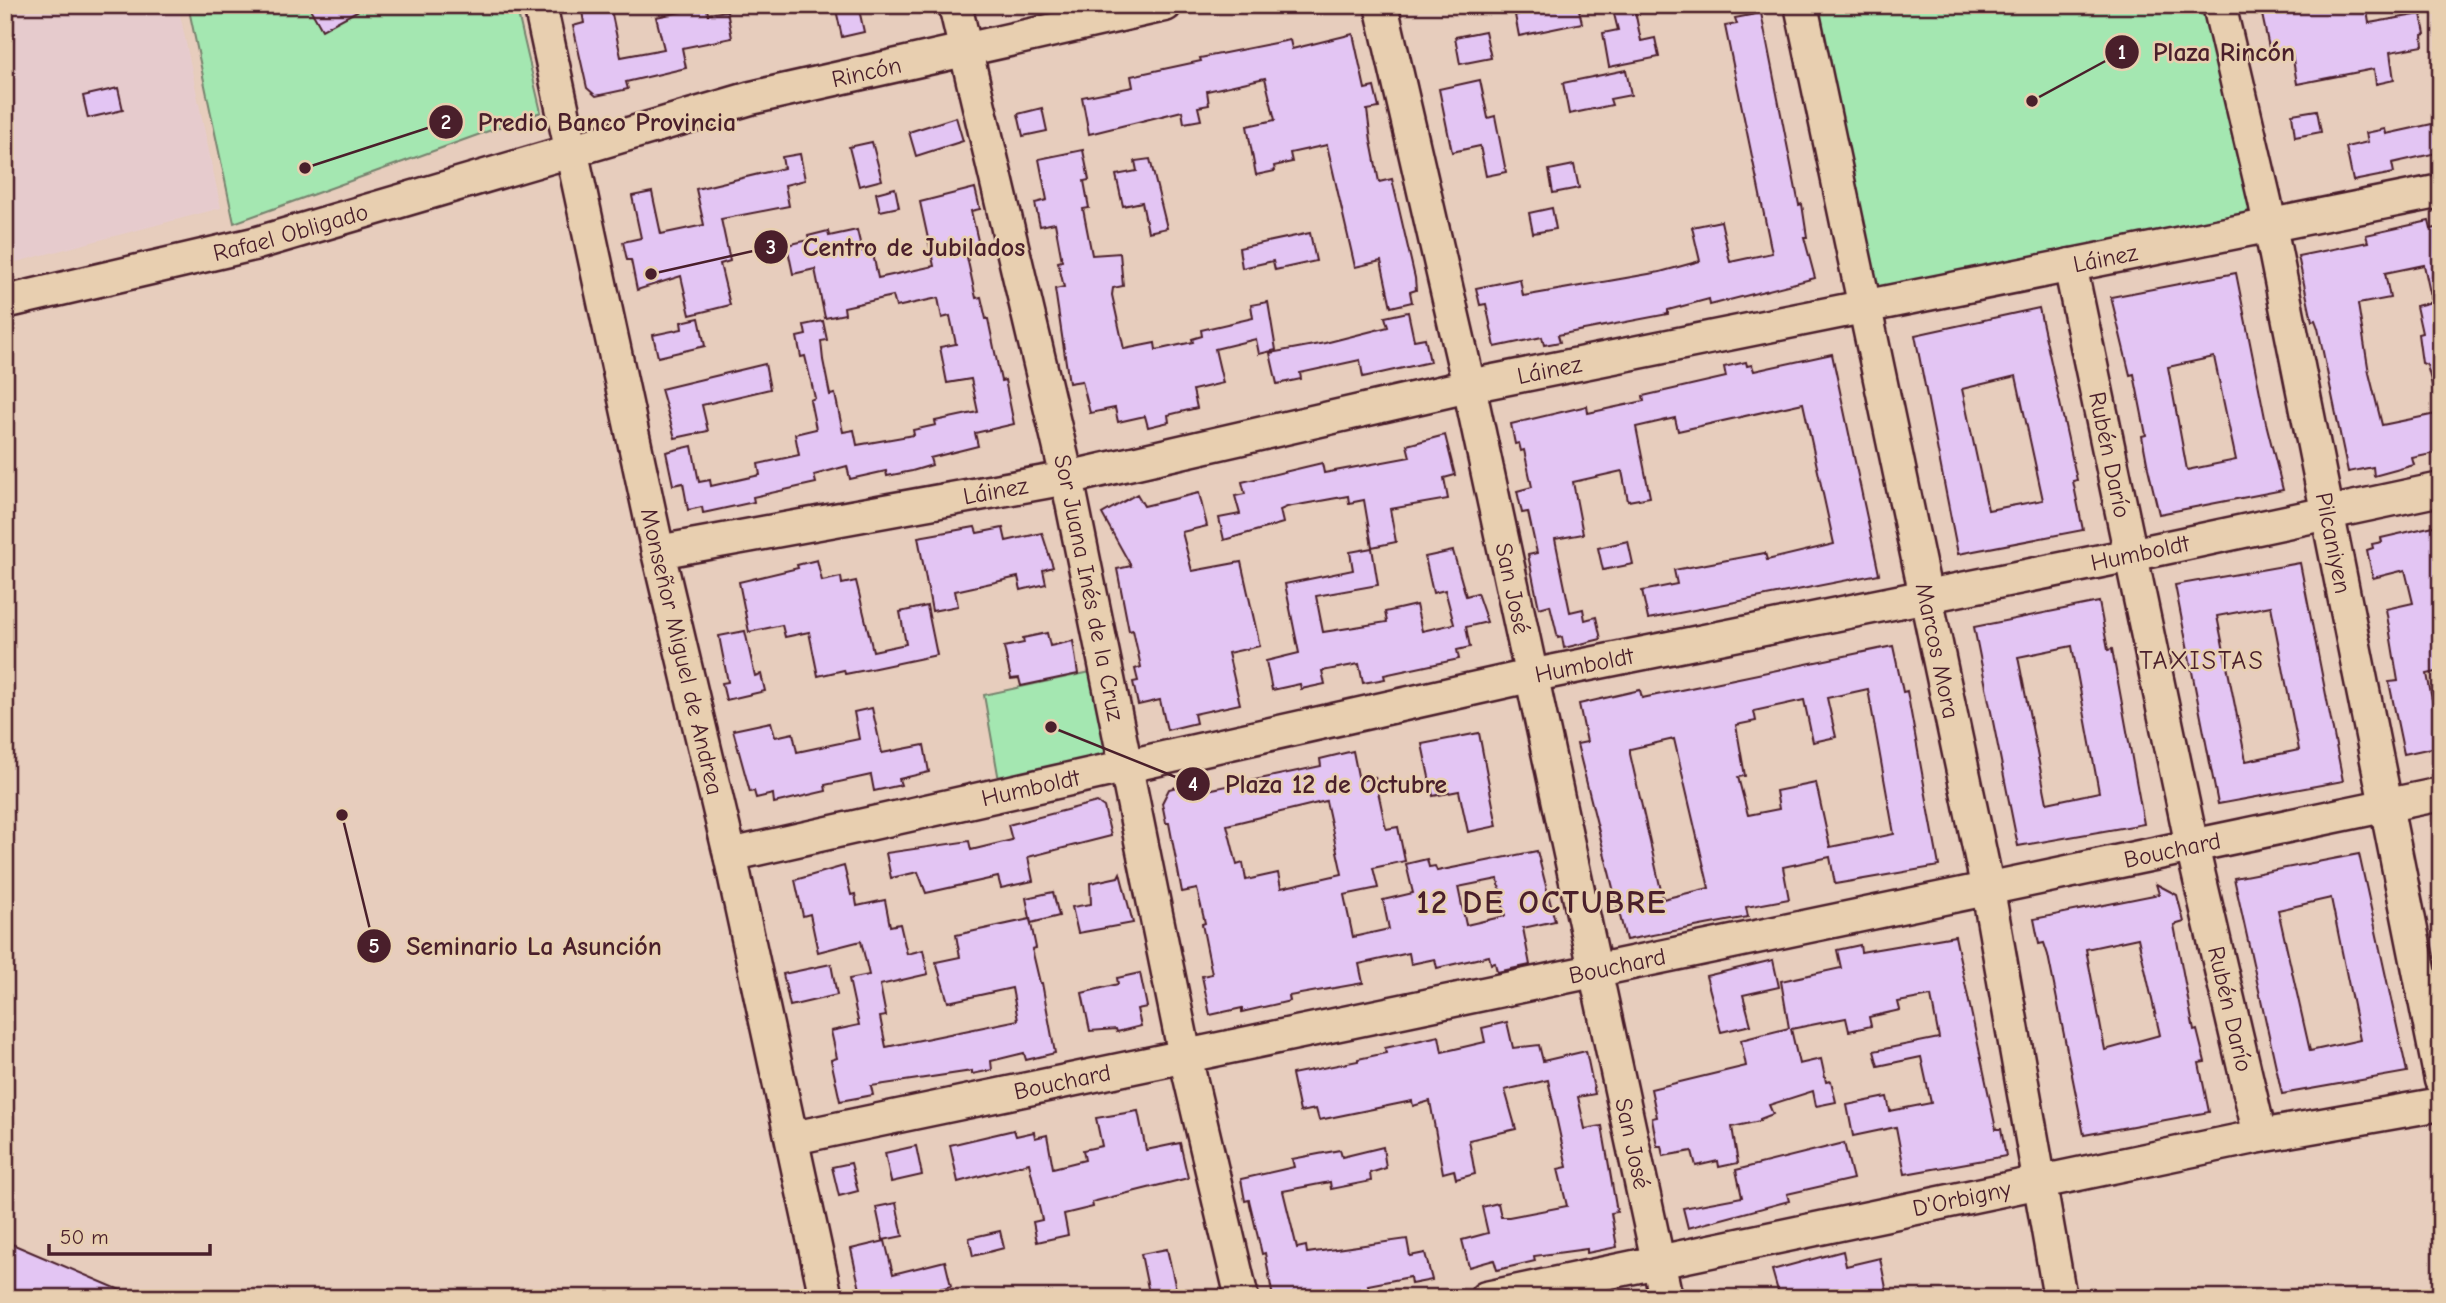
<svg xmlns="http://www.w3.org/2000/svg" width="2446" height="1303" font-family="'Comic Neue',sans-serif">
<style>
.built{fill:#e6cbcd}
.green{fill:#a4e7b1;stroke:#77836e;stroke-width:2}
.building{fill:#e3c5f3;stroke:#4a1f2b;stroke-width:2;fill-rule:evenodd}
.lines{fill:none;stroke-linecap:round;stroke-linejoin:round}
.minor-casing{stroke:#4a1f2b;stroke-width:37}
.minor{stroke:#e8cfb0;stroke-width:32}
.labels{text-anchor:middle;stroke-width:5;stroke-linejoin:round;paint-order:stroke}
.street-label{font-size:24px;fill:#4a1f2b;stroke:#e8cfb0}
.neighbourhood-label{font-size:26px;letter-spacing:2px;fill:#4a1f2b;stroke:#e8cfb0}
.district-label{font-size:32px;font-weight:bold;letter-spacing:2px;fill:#4a1f2b;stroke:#e8cfb0}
.leader{fill:none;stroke:#4a1f2b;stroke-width:2.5}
.callout-dot{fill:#4a1f2b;stroke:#e8cfb0;stroke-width:2.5}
.mark-label{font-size:21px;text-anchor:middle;font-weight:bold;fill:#fff}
.callout-label{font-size:26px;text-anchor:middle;font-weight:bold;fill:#4a1f2b;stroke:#e8cfb0;stroke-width:5;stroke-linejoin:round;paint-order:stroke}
</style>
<rect width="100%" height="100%" fill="#e7cdbd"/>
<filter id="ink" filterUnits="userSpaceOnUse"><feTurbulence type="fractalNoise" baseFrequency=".0143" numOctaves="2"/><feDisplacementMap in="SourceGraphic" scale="14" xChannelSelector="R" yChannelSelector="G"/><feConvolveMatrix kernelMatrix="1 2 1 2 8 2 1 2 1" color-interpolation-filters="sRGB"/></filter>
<g filter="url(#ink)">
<path class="built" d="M5,5h173l43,203 -216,57z"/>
<g class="green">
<path d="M188,5h328l25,107 -307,111z"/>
<path d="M1818,5h384l52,192 -5,13 -9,7 -363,71 -3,-5z"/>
<path d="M1100,670l18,88 -118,28 -16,-91z"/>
</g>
<g class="building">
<path d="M308,5h60l-46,25z"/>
<path d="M581,5h29l11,52 43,-8 -8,-32 25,-5 -2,-7h27l2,9 19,-3 5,27 -50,10 4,20 -60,14 2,7 -32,7 -9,-8 -14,-62 11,-3z"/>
<path d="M835,5h23l6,27 -22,5z"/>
<path d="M1544,5h34l4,18 -63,13 -4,-21 30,-6z"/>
<path d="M2260,5h106l3,18 52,-9 4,20 -3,1 1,11 -33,6 4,28 -18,4 -2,-15 -77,15 -5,-31 -21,4z"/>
<path d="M1634,6l7,35 14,-3 4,19 -50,10 -6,-34 15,-3 -5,-20z"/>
<path d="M1761,13l38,192 3,-1 5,33h-3l11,41 -105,27 -1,-6 -41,11v4l-100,19 -10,2 2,7 -16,3 -2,-8 -47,10 -9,-43 -6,1 -4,-17 44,-9 3,17 137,-24 40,-11 -8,-34 29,-6 9,41 42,-9 -47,-227 12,-2 -2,-6z"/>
<path d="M1485,31l6,27 -31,6 -5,-27z"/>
<path d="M1353,34l12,55 9,-2 5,21 -12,2 4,31 8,41 13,-3 23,99 1,12 -6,2 2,10 -21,5 -10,-46 -26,6 -28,-122 -37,8 2,9 -18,4 1,5 -19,4 -9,-49 28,-6 -10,-42 -58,13 2,14 -11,2 3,13 -17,3 -2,-12 -93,23 -7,-37 51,-10 -2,-11 70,-15 -1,-3 90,-18 2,9z"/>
<path d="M1626,70l5,25 -21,4 2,6 -43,9 -6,-31z"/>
<path d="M1480,80l8,38 7,-2 11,56 -20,4 -6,-30 -28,6 -13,-63z"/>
<path d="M118,88l5,22 -35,8 -5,-22z"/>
<path d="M1042,108l5,23 -24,5 -5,-22z"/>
<path d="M2317,110l4,22 -26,5 -3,-23z"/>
<path d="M956,117l7,24 -47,15 -7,-24z"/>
<path d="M2441,122v30l-49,11 2,10 -41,8 -7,-34 22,-5 -2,-9 19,-4 1,5z"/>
<path d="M872,142l10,38 -23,6 -10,-39z"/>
<path d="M1083,150l6,30 -5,1 5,27 -6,1 9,46 28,-2 3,33 -10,2 -1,7 12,54 31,-6 1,7 37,-8 -1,-3 10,-3 -1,-6 52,-12 -2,-13 17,-3 8,48 -17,4 -3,-15 -41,10 8,34 -30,7 4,18 -29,7 1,7 -21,5 -3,-11 -27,6 -3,-14 -25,5 -8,-32 -13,2 -14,-94 9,-2 -6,-25 4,-1 -7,-38 -15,3 -5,-23 12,-3 -8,-41z"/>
<path d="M800,154l5,26 -20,5 4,21 -68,13 9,42 -10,3 10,41 -40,10 -9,-39 -44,14 -6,-30h-4l-4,-18 18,-4 -9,-42 20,-4 9,42 43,-9 -8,-36 88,-21 -2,-11z"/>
<path d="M1150,159l17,69 -19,4 -6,-30 -19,4 -7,-31 21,-4 -2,-10z"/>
<path d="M1574,165l5,23 -26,5 -4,-23z"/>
<path d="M895,188l4,19 -19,4 -4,-18z"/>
<path d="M975,188l5,21 -9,2 8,34 -14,3 11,50 5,-1 5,22h2l13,62 4,-1 9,44 -39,9 3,13 -48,12 2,7 -20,6 -25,5 -1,-5 -36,8 -3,-13 -33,9 2,8 -63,14 1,5 -51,11 -1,-6 -14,3 -5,-27 -10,2 -7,-33 26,-6 7,36 11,-2 1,6 49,-11 -2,-11 41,-9 -4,-21 21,-5 -6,-29 5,-2 -10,-42 -4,1 -4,-20 9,-2 -2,-10 19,-4 4,19 -6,1 2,19 7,35 5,-1 8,38 11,-2 3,15 57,-10 -1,-5 23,-5 -1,-4 43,-9 -7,-33 -24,4 -7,-36 16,-3 -6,-28 -8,2 -4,-20 -42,9 -3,-11 -49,11 1,7 -20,4 -10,-49 -22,5 -6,-29 22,-5 -1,-4 20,-5 1,5 28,-6 5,21 10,-2 6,29 56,-12 -14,-64z"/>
<path d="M1552,208l4,21 -23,4 -4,-20z"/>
<path d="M2429,221l2,8 10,-2v169l-6,1 -8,-32 -5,-2 -4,-29 4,-1 -6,-27 16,-4 -8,-37 -39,8 5,25 -32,6 11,69 13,52 59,-12v39l-29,6 2,7 -40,11 -1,-9 -25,5 -30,-144 -3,-8 -3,1 -14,-65 70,-14 -2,-7z"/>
<path d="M1310,233l6,28 -41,9 -2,-9 -31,7 -3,-20z"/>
<path d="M2236,273l30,150 17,67 -124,24 -11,-46 -6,-32 4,-1 -12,-61 -4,1 -19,-78zM2214,357l22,103 -49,10 -19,-103z"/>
<path d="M2039,308l38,172 -4,1 10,49 -125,24 -43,-219zM2016,376l27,124 -55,10 -26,-121z"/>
<path d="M1408,312l6,28 11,-2 5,24 -67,15 -3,-17 -60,13 1,6 -24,5 -7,-31 55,-10 63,-16 -3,-10z"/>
<path d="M699,318l6,28 -47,11 -5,-22 29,-6 -1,-7z"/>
<path d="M1832,354l47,220 -231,45 -6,-28 35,-7 -3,-14 91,-17 2,7 67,-16 -31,-141 -125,28 -3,-13 -39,9 14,70 -22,4 -6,-30 -49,11 10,52 -28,5 15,73 13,-3 2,11 11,-3 5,22 -37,9 -2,-11 -4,1 -8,-33 -11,3 -11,-53 9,-2 -9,-41 -6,1 -5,-22 15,-4 -8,-37 -3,1 -2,-8 -4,1 -4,-20 76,-18 1,7 56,-12 -1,-5 83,-19 -2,-10 22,-5 1,4 5,-1 2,6z"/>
<path d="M765,364l5,25 -68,16 6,26 -33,7 -14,-49z"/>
<path d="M1445,435l10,40 -11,3 4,21 -58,10 6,33 -24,5 -8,-47 -15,3 -1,-7 -61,11 -7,3 3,13 -59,17 -5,-22 21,-4 -5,-18 10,-2 -3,-12 80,-19 2,10 86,-16 -3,-12z"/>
<path d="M1199,493l8,33 -25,6 10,39 49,-9 19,84 -32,7 12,51 -46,10 2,9 -29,7 -7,-30 -22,5 -5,-23 5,-1 -3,-12 6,-2 -8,-37 -4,1 -12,-62 14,-3 -29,-52 35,-20 7,12z"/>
<path d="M2438,525l3,12v134l-14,3 14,72 -37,8 -15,-72 9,-1 -12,-72 27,-6 -8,-33 -32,8 -6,-28 6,-2 -1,-4 10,-2 -1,-4z"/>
<path d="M975,527l2,6 26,-5 3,13 36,-8 11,34 -10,3 3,14 -25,6 -3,-13 -63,14 3,15 -26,5 -14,-74z"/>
<path d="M1628,541l5,23 -30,6 -5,-22z"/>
<path d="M1372,548l6,37 -62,11 7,36 64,-10 -2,-10 31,-7 6,26 32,-7 -9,-34 -12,3 -8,-36 28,-6 13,45 11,-3 10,29 -21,5 4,20 -13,3 2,9 -75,16 1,4 -22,4 -4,-19 -37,7 3,13 -24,5 -1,-5 -28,6 -6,-29 33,-8 -14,-69 68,-14 -3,-18z"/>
<path d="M817,560l5,21 19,-4 1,7 14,-3 17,70 33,-7 -6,-32 27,-6 10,49 -71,15 -21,4 -1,-4 -26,6 -9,-44 -24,5 -3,-12 -33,7 -10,-50 59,-14 -1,-3z"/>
<path d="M2300,563l43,218 -125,23 -43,-219zM2271,606l28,144 -53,11 -29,-145z"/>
<path d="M2099,602l9,48 4,-1 32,175 -126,22 -44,-219zM2072,646l27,146 -52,11 -29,-146z"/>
<path d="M745,631l10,45 6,-2 4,17 -39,9 -4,-17 6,-1 -9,-46z"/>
<path d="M1047,633l3,13 23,-5 5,33 -57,12 -2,-8 -8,1 -7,-32 20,-4 -1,-5z"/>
<path d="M1893,646l10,46 4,-1 32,175 -104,18 -5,-27 -47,10 6,32 -43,8 2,10 -122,23 -49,-196 10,-2 -8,-38 61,-14 2,8zM1868,689l26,145 -64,13 -14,-64 -40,8 3,18 -31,6 -10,-38 7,-1 -9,-51 20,-4 -2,-10 50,-11 9,42 23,-5 -9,-39zM1674,739l35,149 -46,11 -33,-145v-5z"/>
<path d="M872,708l10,45 42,-8 5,27 -30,7 2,6 -27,6 -3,-16 -46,10 1,6 -52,12 -1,-9 -17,4 -2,-7 -4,1 -17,-62 38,-8 4,15 18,-4 4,19 62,-13 -5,-27z"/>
<path d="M1479,733l18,93 -29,6 -9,-41 -26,5 -11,-52z"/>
<path d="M1353,751l6,30 16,-4 11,52 12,-2 7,34 -32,7 5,20 -34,7 9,42 36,-8 -6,-29 30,-7 -7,-29 21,-5 2,8 6,-1 2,5 100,-20 18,70 -32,7 7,37 -33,7 -2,-9 -4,1 -2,-8 -52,12 -2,-9 -24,5 -2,-11 -50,11 4,19 -74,13 1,5 -48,11v-4l-32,7 -8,-39 10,-2 -10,-50 3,-1 -8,-34 -15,3 -13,-69h-3l-4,-20 7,-14 26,-7 3,10 123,-26 -1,-7zM1326,801l16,73 -61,14 -3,-15 -32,7 -3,-17 -6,2 -10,-40zM1498,879l7,37 -39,9 -8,-38z"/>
<path d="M1097,802l7,5 7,29 -83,21 5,24 -32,7 -3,-11 -72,16 -8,-21 -27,6 -5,-25 83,-12 2,9 41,-10 -4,-15z"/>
<path d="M2359,854l48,218 -125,22 -48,-216zM2331,898l29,142 -50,11 -32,-141z"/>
<path d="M844,866l7,29 4,-1 2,12 28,-6 5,26 10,-2 7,30 16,-4 5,24 -48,11 6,31 -6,1 6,30 132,-27 -6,-32 -64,14 -12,-40 24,-5 -4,-22 74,-16 6,29 -4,1 8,34h2l13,70 -29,7 -2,-7 -33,8 1,9 -20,4v-3l-101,15 2,9 -33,6 -9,-41 6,-2 -6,-27 28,-6 -10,-46 20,-4 -8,-34 -43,11 -8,-38 -7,2 -8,-36z"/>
<path d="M1120,873l13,50 -55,10 -6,-26 19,-3 -1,-21 28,-6z"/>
<path d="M2156,884l21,11 7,27 -10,3 20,106 3,-1 8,32 -6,1 10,49 -125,23 -36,-180 -4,-12 -5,1 -5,-25 125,-25zM2138,938l22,97 -55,15 -19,-101z"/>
<path d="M1053,892l6,24 -28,7 -5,-25z"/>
<path d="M1955,936l41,193h5l5,27 -101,18 -9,-47 -43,9 -6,-31 40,-8 3,14 41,-8 -10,-46 -43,9 -4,-15 65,-13 -8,-42 -33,6 2,8 -31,7 2,9 -22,5 -3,-13 -55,11 8,35 22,-5 5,23 5,-1 5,21 -20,4 -3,-15 -44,14 4,9 -13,5v2l-28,6 6,36 -19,4 -1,-6 -22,5 -4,-15 -29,5 -2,-10h-4l-5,-28 5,-1 -6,-28 95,-23 -5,-26 48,-12 -8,-47 60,-13 -4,-18 23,-5 1,7 11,-2z"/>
<path d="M1773,960l6,27 -36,8 8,30 -30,7 -15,-56z"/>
<path d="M831,964l6,31 -47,11 -7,-32z"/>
<path d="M1140,973l7,34 -10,2 4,17 -24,6 -1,-3 -26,2 -8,-38 36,-9 -1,-6z"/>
<path d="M1507,1022l6,26 26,-3 4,16 43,-10 9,43 -17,3 7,32 17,-3 15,86 -6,1 6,34 -30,6v-4l-53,7 1,5 -38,9 -3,-10 -25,7 -7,-27 26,-7 -6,-26 16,-4 3,14h8l58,-11 -9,-37 9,-2 -19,-87 -43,10 11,39 -47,11 6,34 -19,5 -2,-9 -11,3 -13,-72 -17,5 -1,-5 -93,19 -3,-11 -16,3 -8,-38 66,-13v-2l28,-6 -1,-5 54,-12 3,16 43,-10 -3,-14z"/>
<path d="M1138,1111l8,39 34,-7 8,35 -96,24 1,5 -29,7 4,21 -31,7 -4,-20 9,-2 -13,-57 -71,19 -8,-37 64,-15 2,6 18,-4 1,6 12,-3 6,33 32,-8 -2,-10 19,-4 -6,-28z"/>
<path d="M1844,1143l9,36 -66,15 2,7 -101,27 -5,-20 59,-11 -6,-27z"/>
<path d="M916,1146l6,29 -31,7 -6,-29z"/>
<path d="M1383,1147l3,21 -16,5 1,8 -40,8 -1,-7 -47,9 14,57 9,-2 1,7 100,-14 3,17 15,-3 7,27 -21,4 -1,-7 -42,8 3,10 -14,3h-84l-8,-45 -3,1 -13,-54 -4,1 -4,-22 53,-12 -2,-8 48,-9 2,7z"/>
<path d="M851,1163l7,28 -19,5 -7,-29z"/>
<path d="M896,1203l7,33 -20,4 -7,-33z"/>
<path d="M1000,1231l4,17 -31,8 -4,-18z"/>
<path d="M5,1241l134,57h-115l-19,-8z"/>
<path d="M885,1241l8,33 52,-13 6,25 -46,12h-36l-1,-5 -7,1 -10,-45z"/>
<path d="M1167,1249l11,49h-28l-9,-44z"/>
<path d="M1843,1251l3,15 34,-8 8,40h-52l-2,-9 -33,9h-21l-8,-28z"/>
</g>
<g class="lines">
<g class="minor-casing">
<g id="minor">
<path id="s1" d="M540,5l118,547 72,303 96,443"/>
<path id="s2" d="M955,5l112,473 118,578 57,242"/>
<path id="s3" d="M1381,5l88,381 197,912"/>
<path id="s4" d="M1801,5l187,885 72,408"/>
<path id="s5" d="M2219,5l46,196 176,879"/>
<path id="s6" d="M2070,265l122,581 68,290"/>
<path id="s7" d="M5,302l249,-58 497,-146 414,-93"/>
<path id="s8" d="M658,552l409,-74 402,-92 972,-195"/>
<path id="s9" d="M730,855l800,-179 601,-121 310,-66"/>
<path id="s10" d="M793,1138l1648,-344"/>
<path id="s11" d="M1486,1298l774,-162 181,-32"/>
</g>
</g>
<use href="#minor" class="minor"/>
</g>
</g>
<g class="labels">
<g class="street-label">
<text dy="8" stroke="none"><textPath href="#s7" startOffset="892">Rincón</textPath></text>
<text dy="8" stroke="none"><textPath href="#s7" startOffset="294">Rafael Obligado</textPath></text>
<text dy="8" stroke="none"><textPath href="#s8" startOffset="1477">Láinez</textPath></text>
<text dy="8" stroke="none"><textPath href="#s8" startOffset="910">Láinez</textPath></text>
<text dy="8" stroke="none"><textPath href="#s6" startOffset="194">Rubén Darío</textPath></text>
<text dy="8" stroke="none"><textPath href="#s8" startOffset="343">Láinez</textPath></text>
<text dy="8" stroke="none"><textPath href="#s5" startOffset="550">Pilcaniyen</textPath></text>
<text dy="8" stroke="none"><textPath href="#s9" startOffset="1442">Humboldt</textPath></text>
<text dy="8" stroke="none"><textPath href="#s2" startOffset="598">Sor Juana Inés de la Cruz</textPath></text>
<text dy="8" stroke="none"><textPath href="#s3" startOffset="598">San José</textPath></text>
<text dy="8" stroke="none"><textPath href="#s4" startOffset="660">Marcos Mora</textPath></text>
<text dy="8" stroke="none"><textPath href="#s1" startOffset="662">Monseñor Miguel de Andrea</textPath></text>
<text dy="8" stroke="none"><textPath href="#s9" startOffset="875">Humboldt</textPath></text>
<text dy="8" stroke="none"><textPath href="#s9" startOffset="308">Humboldt</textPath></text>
<text dy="8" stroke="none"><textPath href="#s10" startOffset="1409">Bouchard</textPath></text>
<text dy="8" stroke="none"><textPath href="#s10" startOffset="842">Bouchard</textPath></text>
<text dy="8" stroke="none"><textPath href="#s6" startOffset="761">Rubén Darío</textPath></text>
<text dy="8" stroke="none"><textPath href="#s10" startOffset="275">Bouchard</textPath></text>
<text dy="8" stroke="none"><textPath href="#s3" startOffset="1166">San José</textPath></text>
<text dy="8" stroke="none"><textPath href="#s11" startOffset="486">D'Orbigny</textPath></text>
</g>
<g class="neighbourhood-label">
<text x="2202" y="669">TAXISTAS</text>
</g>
<g class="district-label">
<text x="1542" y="913">12 DE OCTUBRE</text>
</g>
</g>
<path class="leader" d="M2032 101L2122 52M305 168L446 122M651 274L771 247M1051 727L1193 784M342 815L374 946"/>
<g class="callout-dot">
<circle cx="2032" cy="101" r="7"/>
<circle cx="305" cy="168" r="7"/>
<circle cx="651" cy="274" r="7"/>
<circle cx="1051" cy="727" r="7"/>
<circle cx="342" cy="815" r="7"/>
<circle cx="2122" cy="52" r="18"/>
<circle cx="446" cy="122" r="18"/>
<circle cx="771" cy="247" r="18"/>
<circle cx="1193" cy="784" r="18"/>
<circle cx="374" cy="946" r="18"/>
</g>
<g class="mark-label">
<text x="2122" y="59">1</text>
<text x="446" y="129">2</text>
<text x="771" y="254">3</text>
<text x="1193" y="791">4</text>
<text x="374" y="953">5</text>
</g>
<g class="callout-label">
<text x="2224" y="61">Plaza Rincón</text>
<text x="607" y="131">Predio Banco Provincia</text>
<text x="914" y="256">Centro de Jubilados</text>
<text x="1336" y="793">Plaza 12 de Octubre</text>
<text x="534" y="955">Seminario La Asunción</text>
</g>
<rect width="2446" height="1303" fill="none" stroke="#e8cfb0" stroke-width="28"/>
<rect x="14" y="14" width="2418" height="1275" fill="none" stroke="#4a1f2b" stroke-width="2.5" filter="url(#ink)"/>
<path d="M49 1244v10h161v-10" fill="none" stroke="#4a1f2b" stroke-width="3.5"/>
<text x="60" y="1244" font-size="21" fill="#4a1f2b" stroke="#e8cfb0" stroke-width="5" paint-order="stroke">50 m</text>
</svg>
